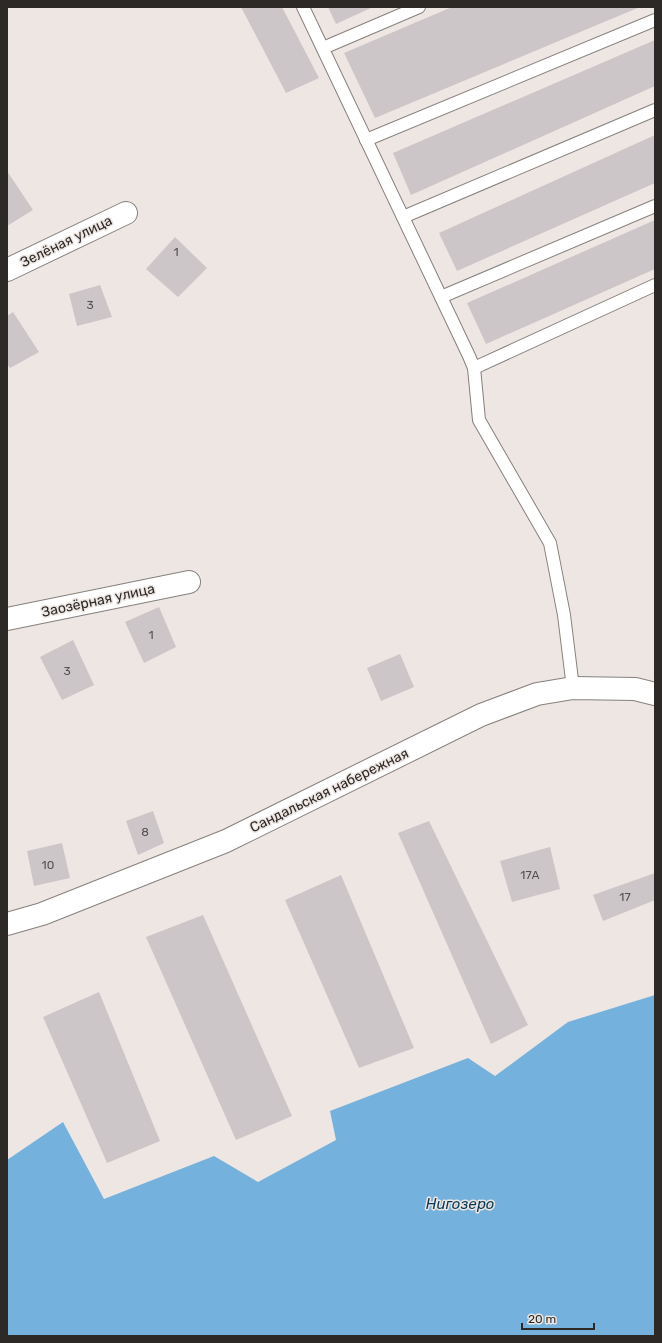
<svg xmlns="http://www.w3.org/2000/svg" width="662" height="1343" font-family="Rubik,sans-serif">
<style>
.water{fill:#74b1dd}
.building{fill:#cdc6c9}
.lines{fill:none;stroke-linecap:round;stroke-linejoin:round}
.lane-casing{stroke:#86817d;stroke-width:14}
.street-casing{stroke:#86817d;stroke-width:24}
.lane{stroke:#fff;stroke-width:12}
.street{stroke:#fff;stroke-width:22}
.labels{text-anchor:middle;stroke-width:3;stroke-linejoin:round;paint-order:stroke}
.number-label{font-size:12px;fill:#545050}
.street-label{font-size:14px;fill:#2c2927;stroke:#ede6e2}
.water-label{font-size:15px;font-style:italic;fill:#073856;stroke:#ede6e2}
</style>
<rect width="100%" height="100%" fill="#ede6e2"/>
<path class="water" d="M655,995v341h-648v-176l56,-38 41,77 110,-43 44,26 78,-42 -6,-29 138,-53 27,18 73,-54z"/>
<g class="building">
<path d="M241,7h41l37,71 -33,15z"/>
<path d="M328,7h45l-37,17z"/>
<path d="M452,7h188l-265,111 -31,-65z"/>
<path d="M655,40v46l-244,109 -18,-42z"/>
<path d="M655,135v48l-198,88 -18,-38z"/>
<path d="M7,171l26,39 -26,16z"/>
<path d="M655,220v49l-169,75 -19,-41z"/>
<path d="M175,237l32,31 -29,29 -32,-28z"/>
<path d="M100,285l12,32 -35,9 -8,-32z"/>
<path d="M13,312l26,40 -29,16 -3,-4v-48z"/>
<path d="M159,607l17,40 -32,16 -19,-41z"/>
<path d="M73,640l21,45 -32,15 -22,-43z"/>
<path d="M400,654l14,33 -33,14 -14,-33z"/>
<path d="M153,811l11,32 -26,12 -12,-34z"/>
<path d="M429,821l99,204 -37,19 -93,-211z"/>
<path d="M62,843l8,35 -36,8 -7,-35z"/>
<path d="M550,847l10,42 -48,13 -12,-41z"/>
<path d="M655,873v27l-52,21 -10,-26z"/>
<path d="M341,875l73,173 -55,20 -74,-168z"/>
<path d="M203,915l89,201 -56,24 -90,-203z"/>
<path d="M99,992l61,149 -53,22 -64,-146z"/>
</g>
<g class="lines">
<g class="lane-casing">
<g id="lane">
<path d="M303,7l166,349 5,12 5,52 71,123 14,72 9,73"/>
<path d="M323,48l96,-41"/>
<path d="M366,140l289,-120"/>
<path d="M403,217l252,-107"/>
<path d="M441,297l214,-91"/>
<path d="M474,368l181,-83"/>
</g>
</g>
<g class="street-casing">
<g id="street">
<path d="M7,270l119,-57"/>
<path d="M7,619l182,-37"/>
<path d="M7,924l35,-10 184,-73 255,-126 56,-21 36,-6 62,1 20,5"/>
</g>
</g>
<use href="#lane" class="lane"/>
<use href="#street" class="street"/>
</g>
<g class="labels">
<g class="number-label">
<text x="176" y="256">1</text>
<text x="90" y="309">3</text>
<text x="151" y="639">1</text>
<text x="67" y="675">3</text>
<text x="145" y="836">8</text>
<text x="48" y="869">10</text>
<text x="530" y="879">17А</text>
<text x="625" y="901">17</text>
</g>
<g class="street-label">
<text transform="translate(66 241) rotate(-26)" y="5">Зелёная улица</text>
<text transform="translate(98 600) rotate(-12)" y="5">Заозёрная улица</text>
<text transform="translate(329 790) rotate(-26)" y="5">Сандальская набережная</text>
</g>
<g class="water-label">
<text x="460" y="1209">Нигозеро</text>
</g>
</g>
<rect width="662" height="1343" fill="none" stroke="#2c2927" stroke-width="16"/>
<path d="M522 1323v6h72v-6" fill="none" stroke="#2c2927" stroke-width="2"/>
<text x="528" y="1323" font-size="12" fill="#2c2927" stroke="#ede6e2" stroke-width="3" paint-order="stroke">20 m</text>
</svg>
